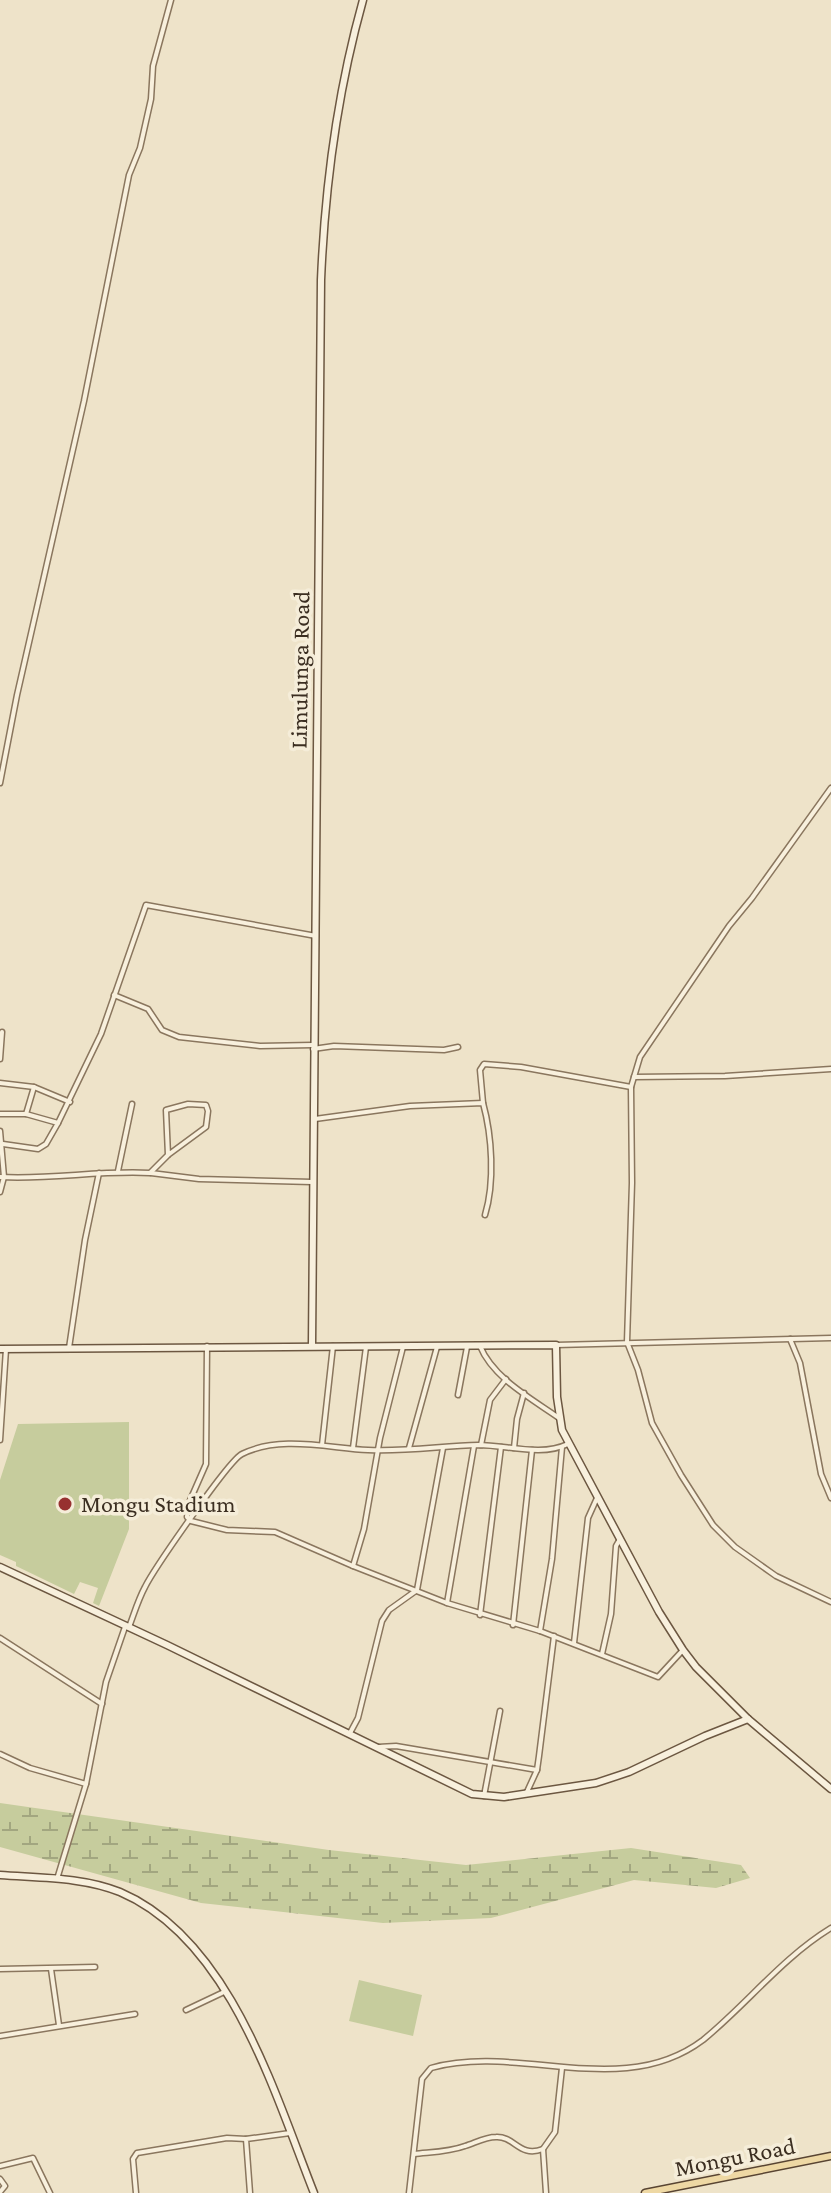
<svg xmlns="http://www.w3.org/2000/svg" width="831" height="2193" font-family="'Crimson Pro',serif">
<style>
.grass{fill:#c6cc9d}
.wetland{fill:url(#wetland-marsh)}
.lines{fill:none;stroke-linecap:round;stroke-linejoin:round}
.street-casing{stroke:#8a765e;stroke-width:7}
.secondary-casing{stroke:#6c5741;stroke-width:9}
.primary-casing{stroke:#584432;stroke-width:9}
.street{stroke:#f8f0dd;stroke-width:4}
.secondary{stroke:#f8f0dd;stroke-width:6}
.primary{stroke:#eed8a4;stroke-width:6}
.poi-dot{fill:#973130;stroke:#f5edd9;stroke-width:3}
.labels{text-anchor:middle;stroke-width:7;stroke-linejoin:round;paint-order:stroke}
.street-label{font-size:24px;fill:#3b2e21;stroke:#f5edd9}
.poi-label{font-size:24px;fill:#3b2e21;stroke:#f5edd9;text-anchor:start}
</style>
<defs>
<pattern id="wetland-marsh" width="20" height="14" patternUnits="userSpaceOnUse" patternTransform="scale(2)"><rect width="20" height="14" fill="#c6cc9d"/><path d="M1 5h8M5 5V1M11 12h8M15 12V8" fill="none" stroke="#a2a680"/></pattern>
</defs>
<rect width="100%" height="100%" fill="#eee3c9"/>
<g class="grass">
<path d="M129,1422v107l-30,77 -6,-3 5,-15 -18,-6 -6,12 -58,-28v-4l-16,-7v-75l18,-56z"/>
<path d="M359,1980l63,15 -9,41 -64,-15z"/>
</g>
<path class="wetland" d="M0,1803l329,47 137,15 165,-17 110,17 9,13 -34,10 -82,-8 -143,38 -108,5 -182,-20 -201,-56z"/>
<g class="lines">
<g class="street-casing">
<g id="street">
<path d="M0,783l17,-88 67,-294 45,-226 11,-27 11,-49 2,-33 18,-66"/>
<path d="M831,788l-79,110 -23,28 -89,131 -9,30 1,96 -5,159 11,28 14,53 29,52 32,50 22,22 41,29 55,26"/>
<path d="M114,995l34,14 14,21 17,7 81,9 53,-1"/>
<path d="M313,1049l21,-3 110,4 14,-3"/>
<path d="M0,1059l2,-27"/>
<path d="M634,1077l91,-1 106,-7"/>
<path d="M0,1083l34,4 36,15"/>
<path d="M483,1103l-3,-33 4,-6 37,3 110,20"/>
<path d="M0,1114h26l32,9 -12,21 -8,5 -35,-5"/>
<path d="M26,1114l8,-27"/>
<path d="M315,1119l95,-13 73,-3c9,33 12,79 2,112"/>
<path d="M58,1123l43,-89 45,-129 170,31"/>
<path d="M0,1131l4,46 -4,15"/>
<path d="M118,1171l14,-67"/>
<path d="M151,1173l48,6 113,3"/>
<path d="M0,1177c51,3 100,-7 150,-4l18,-18 38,-28 2,-16 -2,-6 -18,-1 -22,6 2,45"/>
<path d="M790,1339l10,24 21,111 10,24"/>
<path d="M556,1345l275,-7"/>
<path d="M207,1346l-1,118 -18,41 -1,12 4,4 36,9 48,2 78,34 94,37 93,28 118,46 25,-27"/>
<path d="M480,1346c13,32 52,53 79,72"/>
<path d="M69,1348l16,-108 14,-67"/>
<path d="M458,1395l9,-48"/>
<path d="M0,1440l6,-91"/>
<path d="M322,1445l11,-99"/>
<path d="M481,1445l9,-45 16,-21"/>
<path d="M353,1448l13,-101"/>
<path d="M409,1448l28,-101"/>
<path d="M514,1448l3,-29 7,-26"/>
<path d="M353,1566l11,-37 16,-91 23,-91"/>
<path d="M447,1603l27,-157"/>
<path d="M480,1615l21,-168"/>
<path d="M513,1625l19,-175"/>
<path d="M129,1627c5,-13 9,-27 16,-40 9,-18 84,-127 97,-133 38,-19 86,-6 126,-4 36,2 74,-4 110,-5 30,0 62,12 90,-1"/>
<path d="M540,1631l12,-72 10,-112"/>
<path d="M0,1638l102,66"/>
<path d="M574,1643l14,-125 9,-20"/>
<path d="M602,1654l9,-40 5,-68 4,-7"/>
<path d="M350,1733l8,-15 24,-97 7,-11 28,-20 26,-142"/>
<path d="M378,1747l18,-1 141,24"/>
<path d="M0,1754l30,14 56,16"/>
<path d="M526,1794l11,-24 2,-14 15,-120"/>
<path d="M484,1796l16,-85"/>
<path d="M57,1879l29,-95 20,-102 19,-55"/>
<path d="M0,1969l95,-2"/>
<path d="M51,1969l8,56"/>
<path d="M186,2010l38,-18"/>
<path d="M0,2036l135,-22"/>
<path d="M414,2154c18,-2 35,-2 51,-8 10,-3 20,-9 31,-9 19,-1 23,21 47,12"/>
<path d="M0,2166l33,-8 17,35"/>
<path d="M0,2179l5,7 -5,6"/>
<path d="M136,2193l-3,-34 4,-6 90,-15 19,1"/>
<path d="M250,2193l-4,-54 44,-6"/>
<path d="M409,2193l13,-114 9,-11c89,-25 191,33 272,-28 44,-36 79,-82 128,-112"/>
<path d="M546,2193l-3,-44 12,-17 7,-64"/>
</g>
</g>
<g class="secondary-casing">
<g id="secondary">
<path d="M312,1345l9,-1065c4,-96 16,-187 42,-280"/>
<path d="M0,1349l556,-4 1,52 5,33 97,182 24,38 13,17 52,52 83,70"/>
<path d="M0,1567l167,78 305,149 32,3 92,-14 33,-11 76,-36 43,-17"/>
<path d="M0,1875c40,3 83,2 120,17 110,47 154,200 194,301"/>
</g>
</g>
<g class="primary-casing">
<path id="primary" d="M645,2193l186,-37"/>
</g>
<use href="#street" class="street"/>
<use href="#secondary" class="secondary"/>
<use href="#primary" class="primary"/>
</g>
<circle class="poi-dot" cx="65" cy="1504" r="8"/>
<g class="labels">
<g class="street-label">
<text transform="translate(300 670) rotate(-89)" y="8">Limulunga Road</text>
<text transform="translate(735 2157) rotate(-11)" y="8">Mongu Road</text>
</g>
<g class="poi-label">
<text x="81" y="1512">Mongu Stadium</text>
</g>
</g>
</svg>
